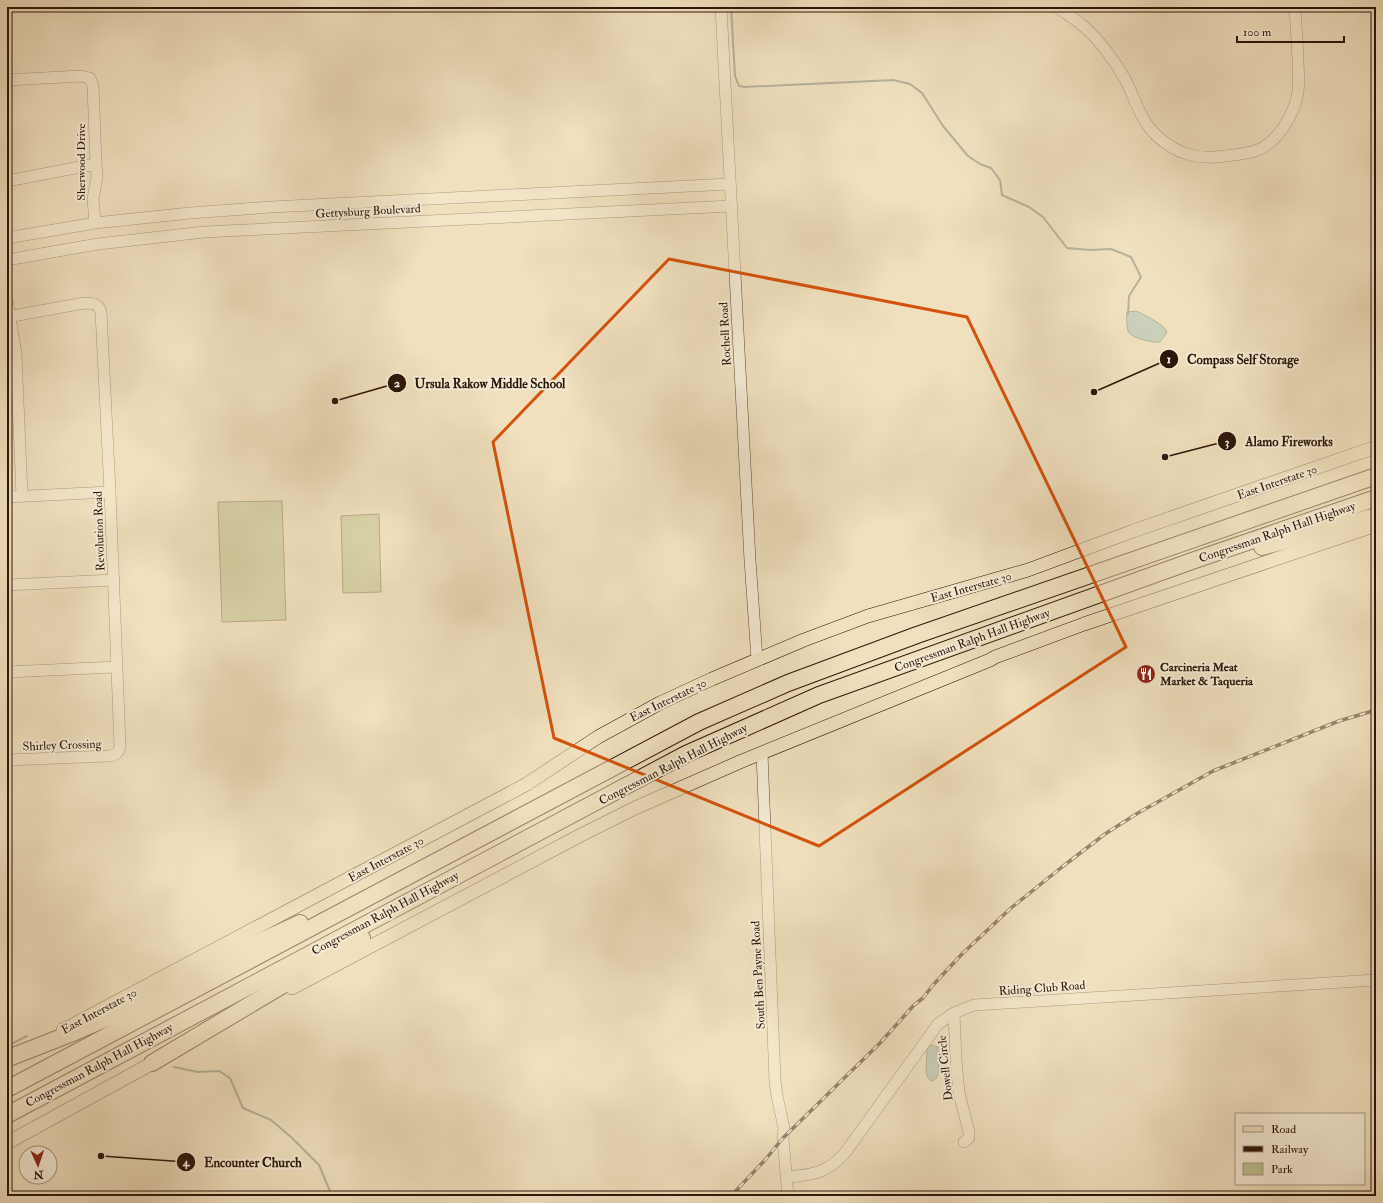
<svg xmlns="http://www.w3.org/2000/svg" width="1383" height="1203" font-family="'IM FELL Double Pica',serif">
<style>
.green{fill:#bcc18f;stroke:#746b4c}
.water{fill:#9bbcb6;stroke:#6f7970}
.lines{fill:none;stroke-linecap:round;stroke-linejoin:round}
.stream{stroke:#6f7970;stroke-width:2}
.minor-casing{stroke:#5e4836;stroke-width:12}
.major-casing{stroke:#2d1508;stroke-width:14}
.highway-casing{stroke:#2d1508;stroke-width:18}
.minor{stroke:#f5ebd5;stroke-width:11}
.major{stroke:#f0e0be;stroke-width:13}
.highway{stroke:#f0e0be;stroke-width:16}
.rail-casing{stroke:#2d1508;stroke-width:3.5}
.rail{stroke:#f5ebd5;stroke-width:2;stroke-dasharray:6;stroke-linecap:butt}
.marked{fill:none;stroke:#d5520c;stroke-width:3;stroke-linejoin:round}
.labels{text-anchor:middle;stroke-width:4;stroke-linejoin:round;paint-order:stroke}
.street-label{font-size:12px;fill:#2d1508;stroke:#f5ebd5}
.poi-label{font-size:12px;font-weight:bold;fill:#2d1508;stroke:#f5ebd5;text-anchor:start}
.leader{fill:none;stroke:#2d1508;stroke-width:1.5}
.callout-dot{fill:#2d1508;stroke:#f5ebd5;stroke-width:1.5}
.mark-label{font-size:12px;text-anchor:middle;font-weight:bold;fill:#fff}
.callout-label{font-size:13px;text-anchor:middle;font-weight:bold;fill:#2d1508;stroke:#f5ebd5;stroke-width:4;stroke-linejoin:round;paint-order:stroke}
</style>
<rect width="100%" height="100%" fill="#f0e0be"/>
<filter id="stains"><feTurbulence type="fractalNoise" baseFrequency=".005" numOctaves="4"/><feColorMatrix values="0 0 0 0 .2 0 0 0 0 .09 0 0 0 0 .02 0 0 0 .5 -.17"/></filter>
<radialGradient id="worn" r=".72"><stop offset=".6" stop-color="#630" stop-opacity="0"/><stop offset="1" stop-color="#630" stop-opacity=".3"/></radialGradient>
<g class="green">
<path d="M282,501l4,119 -64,2 -4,-120z"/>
<path d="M379,514l2,78 -38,1 -2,-77z"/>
</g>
<g class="water">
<path d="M1136,311c7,3 29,14 31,21l-7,10c-7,1 -30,-4 -32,-11 -1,-4 -2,-15 -1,-19z"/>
<path d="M931,1045l7,2c-1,9 5,29 -5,34l-3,-1 -3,-4 -1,-5 1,-21z"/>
</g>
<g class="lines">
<g class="stream">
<path d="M731,7l4,69 4,10 6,1 148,-7 17,4 12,9 21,33 25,30 12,8 11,4 9,12 2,15 27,12 14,10 24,31 23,2 21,-1 20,8 10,20 -12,19 -1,18"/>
<path d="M7,1046l20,-10"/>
<path d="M174,1067l24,5 21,-1 11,7 13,30 28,12 20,17 28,28 13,31"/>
</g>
<g class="minor-casing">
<g id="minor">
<path d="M721,7l29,553 7,99"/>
<path d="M1057,7c8,6 17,11 25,18 16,13 33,36 43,54 10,19 15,41 31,56 20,19 41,25 69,21 10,-1 20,-2 30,-5 12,-4 21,-13 28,-23 6,-9 11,-19 14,-30 3,-12 1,-27 1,-39 -1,-18 -2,-35 -3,-52"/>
<path d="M7,80l74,-4 9,2 3,8 3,78 1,13 -4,22 2,24"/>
<path d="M7,181l89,-17"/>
<path d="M7,238l88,-15 95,-10 81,-6 459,-23"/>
<path d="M7,260l91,-16 106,-12 527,-26"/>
<path d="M7,300l9,54 6,142"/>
<path d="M7,317l77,-14c9,0 14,0 17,9l9,180 10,254c-1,7 -4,9 -11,10l-102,4"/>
<path d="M7,497l103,-5"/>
<path d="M7,585l107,-5"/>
<path d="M7,672l109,-5"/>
<path d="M762,753l13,328 2,15 7,32 -1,10 5,58"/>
<path d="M954,1013l2,47 3,33 10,39v6l-5,4"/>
<path d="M787,1177c26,-2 40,-4 58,-24l93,-129 16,-11 20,-8 402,-25"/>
</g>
</g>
<g class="major-casing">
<g id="major">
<path d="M292,988l289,-153 54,-27 107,-47 248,-101 5,-3 89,-33 292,-99"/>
<path d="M63,1030l464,-246 71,-47 62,-34 52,-24 92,-39 64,-24 160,-46 105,-39 243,-84"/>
<path d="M7,1143l153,-84"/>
</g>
</g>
<g class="highway-casing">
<g id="highway">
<path d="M1262,547l114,-31"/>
<path d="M11,1057l64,-25 55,-24 81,-44 89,-41"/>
<path d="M152,1063l210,-125"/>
<path d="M7,1089l692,-367 89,-39 129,-48 459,-159"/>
<path d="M7,1115l679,-361 133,-59 373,-134 184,-63"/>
</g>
</g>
<use href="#minor" class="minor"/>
<use href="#major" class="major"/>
<use href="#highway" class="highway"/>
<g class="rail-casing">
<path id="rail" d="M731,1196l34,-36 18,-22 97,-95 34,-38 9,-7 10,-13 30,-32 48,-45 51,-41 43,-33 33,-21 75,-42 126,-50 37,-11"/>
</g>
<use href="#rail" class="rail"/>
</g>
<path d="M0 0H1383V1203H0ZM669,259l298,58 159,330 -307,199 -265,-108 -61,-296z" fill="#f0e0be" fill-opacity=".55" fill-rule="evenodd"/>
<path class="marked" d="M669,259l298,58 159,330 -307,199 -265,-108 -61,-296z"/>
<defs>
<g id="restaurant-disc" transform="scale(1)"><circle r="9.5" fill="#8f2418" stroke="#f5ebd5"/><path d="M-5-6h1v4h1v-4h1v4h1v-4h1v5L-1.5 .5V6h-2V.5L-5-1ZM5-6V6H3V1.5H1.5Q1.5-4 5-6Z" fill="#fff"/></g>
</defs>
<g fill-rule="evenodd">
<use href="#restaurant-disc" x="1146" y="674"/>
</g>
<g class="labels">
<g class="street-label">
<text transform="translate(81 162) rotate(-90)" y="4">Sherwood Drive</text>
<text transform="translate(368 211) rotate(-3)" y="4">Gettysburg Boulevard</text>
<text transform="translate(725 334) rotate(-93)" y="4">Rochell Road</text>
<text transform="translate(1277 482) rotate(-19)" y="4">East Interstate 30</text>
<text transform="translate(99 531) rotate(-92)" y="4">Revolution Road</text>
<text transform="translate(1277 532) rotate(-19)" y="4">Congressman Ralph Hall Highway</text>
<text transform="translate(971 587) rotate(-16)" y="4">East Interstate 30</text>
<text transform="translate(972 640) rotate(-20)" y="4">Congressman Ralph Hall Highway</text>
<text transform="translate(668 700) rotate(-26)" y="4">East Interstate 30</text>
<text transform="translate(62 745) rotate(-2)" y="4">Shirley Crossing</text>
<text transform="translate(673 764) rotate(-27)" y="4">Congressman Ralph Hall Highway</text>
<text transform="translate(386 859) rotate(-28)" y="4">East Interstate 30</text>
<text transform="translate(385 913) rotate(-28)" y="4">Congressman Ralph Hall Highway</text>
<text transform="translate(758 975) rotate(-93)" y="4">South Ben Payne Road</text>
<text transform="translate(1042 988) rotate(-4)" y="4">Riding Club Road</text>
<text transform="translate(99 1011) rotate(-28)" y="4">East Interstate 30</text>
<text transform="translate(99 1065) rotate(-28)" y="4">Congressman Ralph Hall Highway</text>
<text transform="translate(945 1068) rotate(-96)" y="4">Dowell Circle</text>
</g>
<g class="poi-label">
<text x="1160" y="671">Carcineria Meat<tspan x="1160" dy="14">Market &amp; Taqueria</tspan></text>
</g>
</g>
<path class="leader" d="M1094 392L1169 359M335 401L397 383M1165 457L1227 441M101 1156L186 1162"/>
<g class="callout-dot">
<circle cx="1094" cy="392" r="4"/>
<circle cx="335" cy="401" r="4"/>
<circle cx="1165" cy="457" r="4"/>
<circle cx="101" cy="1156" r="4"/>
<circle cx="1169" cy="359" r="10"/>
<circle cx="397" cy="383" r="10"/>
<circle cx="1227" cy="441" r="10"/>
<circle cx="186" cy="1162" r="10"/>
</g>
<g class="mark-label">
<text x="1169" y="363">1</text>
<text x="397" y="387">2</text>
<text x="1227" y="446">3</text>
<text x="186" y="1166">4</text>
</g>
<g class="callout-label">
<text x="1243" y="364">Compass Self Storage</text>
<text x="490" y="388">Ursula Rakow Middle School</text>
<text x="1289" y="446">Alamo Fireworks</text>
<text x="253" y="1167">Encounter Church</text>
</g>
<rect width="1383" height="1203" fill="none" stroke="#f0e0be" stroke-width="24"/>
<rect x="8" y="8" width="1367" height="1187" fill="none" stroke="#2d1508" stroke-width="2"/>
<rect x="12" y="12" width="1359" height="1179" fill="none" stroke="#2d1508"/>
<rect x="1235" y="1113" width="130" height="72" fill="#f5ebd5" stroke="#a59583"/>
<rect x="1243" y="1126" width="20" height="6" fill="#f0e0be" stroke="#a59583"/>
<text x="1271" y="1133" font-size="12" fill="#2d1508">Road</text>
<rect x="1243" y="1146" width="20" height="6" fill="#2d1508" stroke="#a59583"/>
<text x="1271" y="1153" font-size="12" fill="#2d1508">Railway</text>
<rect x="1243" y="1163" width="20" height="12" fill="#bcc18f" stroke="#a59583"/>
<text x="1271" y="1173" font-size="12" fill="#2d1508">Park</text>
<g transform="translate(38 1165) rotate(177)"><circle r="19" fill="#f5ebd5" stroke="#a59583"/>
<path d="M0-3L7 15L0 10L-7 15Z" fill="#8f2418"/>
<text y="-6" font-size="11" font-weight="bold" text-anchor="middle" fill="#2d1508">N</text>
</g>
<path d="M1237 36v6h107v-6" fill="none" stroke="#2d1508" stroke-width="2"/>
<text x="1243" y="36" font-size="12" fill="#2d1508" stroke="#f5ebd5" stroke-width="3" paint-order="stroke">100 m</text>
<rect width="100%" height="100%" filter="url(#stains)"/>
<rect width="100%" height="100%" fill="url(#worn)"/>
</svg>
